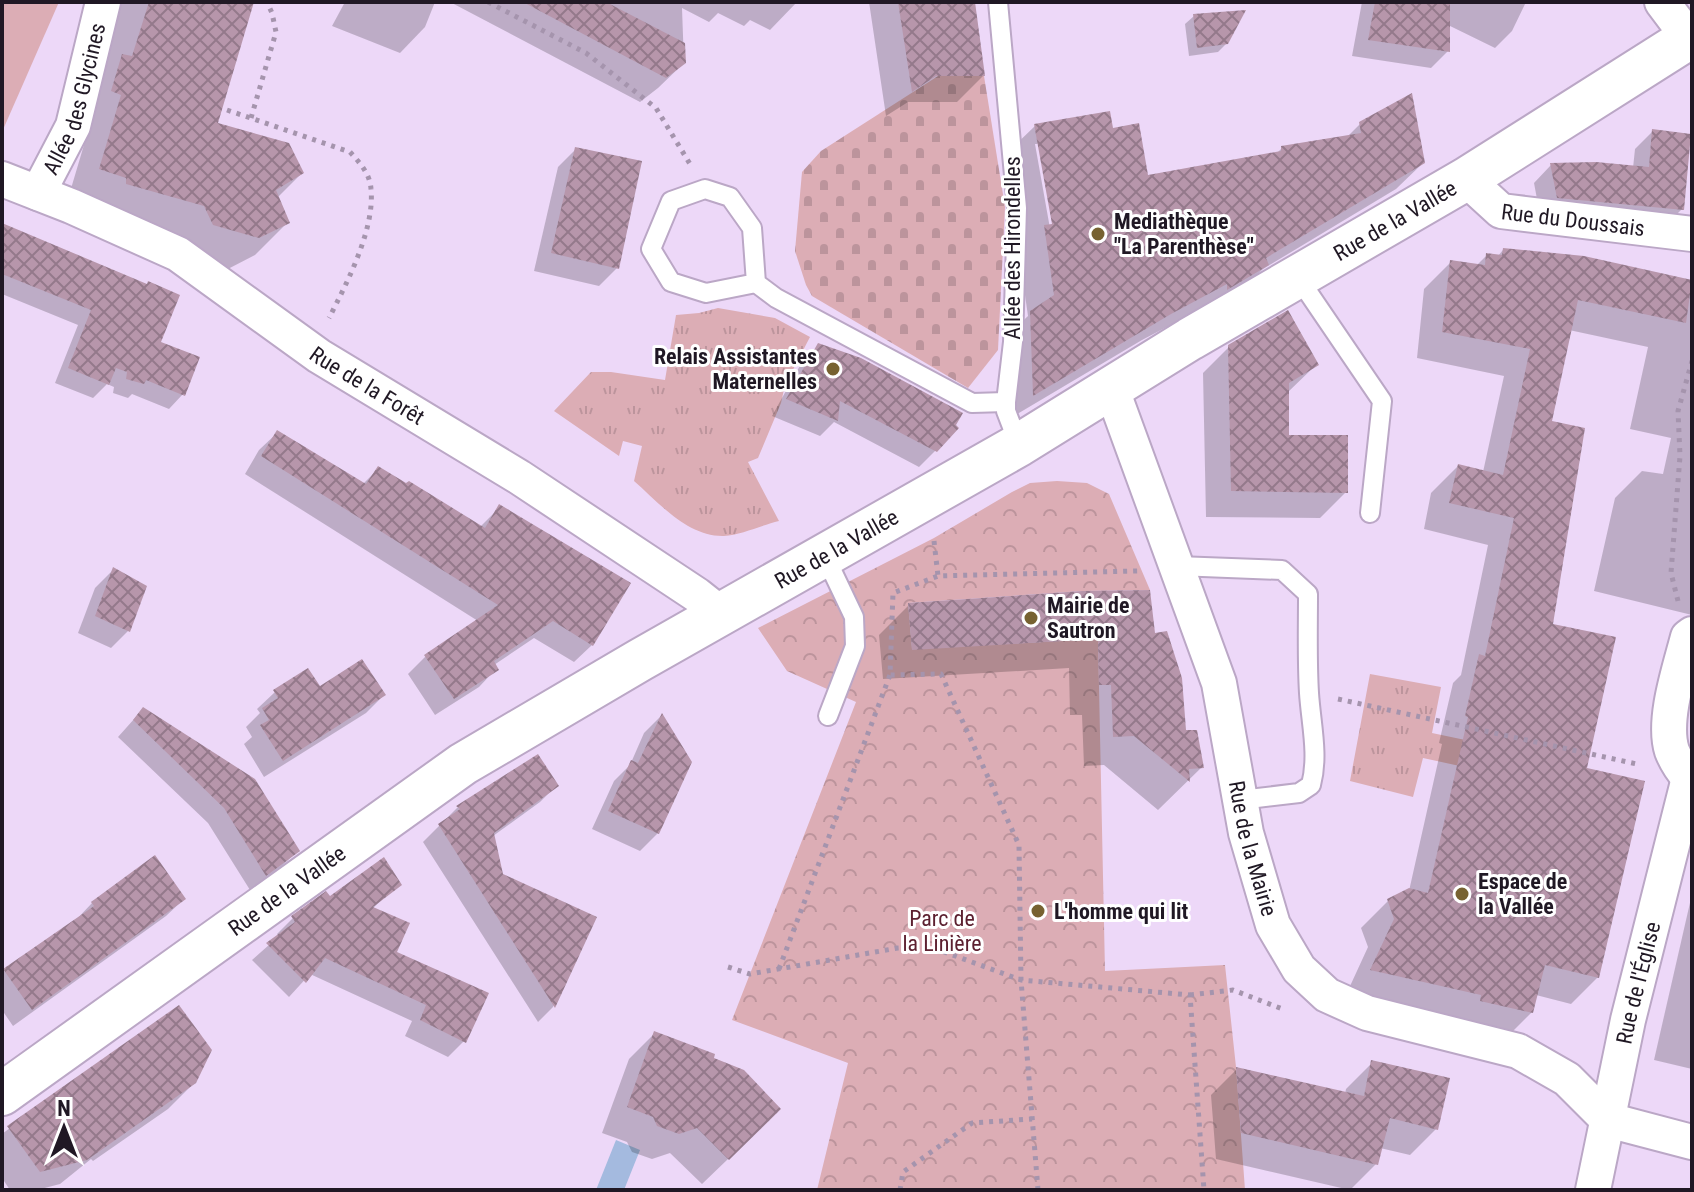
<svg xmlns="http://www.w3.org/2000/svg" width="1694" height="1192" font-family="'Roboto Condensed',sans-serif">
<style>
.grass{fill:url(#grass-tufts)}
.cemetery{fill:url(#cemetery-stones)}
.park{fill:url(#park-crowns)}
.garden{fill:#dcadb5}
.water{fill:#a4badf}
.shadow{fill:#0003;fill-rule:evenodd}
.building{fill:url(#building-cross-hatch)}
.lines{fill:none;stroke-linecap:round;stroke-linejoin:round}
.service-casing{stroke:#bba7c6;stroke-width:22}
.minor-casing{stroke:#bba7c6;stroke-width:38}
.tertiary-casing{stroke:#bba7c6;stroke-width:46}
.path{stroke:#a594ad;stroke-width:5;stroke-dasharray:4 6;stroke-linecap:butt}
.service{stroke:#fff;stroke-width:18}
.minor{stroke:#fff;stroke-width:34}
.tertiary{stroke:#fff;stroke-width:42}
.poi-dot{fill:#776231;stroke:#fff;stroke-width:3}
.labels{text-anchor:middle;stroke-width:6;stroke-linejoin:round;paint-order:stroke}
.street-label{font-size:22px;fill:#201824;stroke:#fff}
.poi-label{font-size:22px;font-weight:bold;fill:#201824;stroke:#fff;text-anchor:start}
.park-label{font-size:22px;fill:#5c2030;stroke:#fff}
</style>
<defs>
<pattern id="grass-tufts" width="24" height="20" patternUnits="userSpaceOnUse" patternTransform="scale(2)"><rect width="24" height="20" fill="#dcadb5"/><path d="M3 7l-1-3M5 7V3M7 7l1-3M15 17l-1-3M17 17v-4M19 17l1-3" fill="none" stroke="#bc949c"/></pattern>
<pattern id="cemetery-stones" width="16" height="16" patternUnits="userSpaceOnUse" patternTransform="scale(2)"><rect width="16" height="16" fill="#dcadb5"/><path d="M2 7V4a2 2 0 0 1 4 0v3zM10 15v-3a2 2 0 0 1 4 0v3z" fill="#bc949c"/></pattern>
<pattern id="park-crowns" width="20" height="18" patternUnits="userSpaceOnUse" patternTransform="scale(2)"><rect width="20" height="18" fill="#dcadb5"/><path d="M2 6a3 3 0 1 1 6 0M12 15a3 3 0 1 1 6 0" fill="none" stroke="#bc949c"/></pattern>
<pattern id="building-cross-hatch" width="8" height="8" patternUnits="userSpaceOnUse" patternTransform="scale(2)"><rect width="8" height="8" fill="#b796ab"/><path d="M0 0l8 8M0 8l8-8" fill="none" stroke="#94798b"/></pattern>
</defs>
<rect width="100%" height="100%" fill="#edd8f8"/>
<g class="grass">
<path d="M718,308l57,10 35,19 -25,48 -4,18 -23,55 -10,4 31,59c-17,4 -38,14 -55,15 -36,1 -65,-33 -90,-55l8,-35 -19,-5 -4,15 -65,-45 37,-39h20l54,8 11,-65 23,-2z"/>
<path d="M1370,674l71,13 -9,46 143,30 -5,27 -147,-32 -10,39 -63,-16z"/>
</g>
<path class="cemetery" d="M938,76h46l21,131 -7,143 -30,38 -156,-92 -6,-11 -11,-34 7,-79 19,-21z"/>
<path class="park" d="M1057,481l30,2 22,11 41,96 -68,1 -174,12 4,46 186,-10 7,332 120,-6 11,102 9,123h-428l31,-127 -116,-43 124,-318 -69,-31 -29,-43 176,-90 78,-46 18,-9z"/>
<path class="garden" d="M2,2h57l-57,130z"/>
<path class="water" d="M616,1140l24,10 -16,40h-28z"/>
<g class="shadow">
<path d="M116,2h136l-36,122 86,49 -25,25 11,24 -33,33 -31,16 -157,-69 22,-74z"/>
<path d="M345,2h90l-10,25 -25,26 -68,-27z"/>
<path d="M450,2h347l-27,28 -20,-10 -6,6 -26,-13 -9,9 -27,-14 2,55 -26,25 -18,14z"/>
<path d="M869,2h104l10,74 -26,26h-49l-22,14z"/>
<path d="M1362,2h164l-14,29 -17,17 -47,-23v26l-17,17 -79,-12z"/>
<path d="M1194,16l33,27 -9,9 -29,4 -4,-32z"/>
<path d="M1360,124l63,39 -27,26 -133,80 -23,22 -39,18 -59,31 -135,80 -3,-81 24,-23 -9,-63 6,-6 -17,-95 27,-26 77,5 34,46 131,-24 5,-5 65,-11zM1035,144h4l16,89 -4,1z"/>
<path d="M1653,131l29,78 -18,18 -124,-12 -6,-32 17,-18 82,3 2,-19z"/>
<path d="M576,149l41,119 -18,18 -65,-15 24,-104z"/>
<path d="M2,225l157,118 24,51 -14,15 -37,-15 -4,4 -15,-5 1,-6 -7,-3 -14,14 -38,-15 23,-58 -76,-31z"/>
<path d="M1503,250l81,8 108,24 -2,12h2v321l-98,-24 21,-93 27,-27 21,3 8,-36 -41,-9 18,-82 -79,-17 -19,92v204l34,143 14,208 -27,27 -35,-9 -4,17 -27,27 -160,-42 23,-50 -7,-19 27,-27 21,-10 33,-147 -3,-1 14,-60 8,-8 27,-130 -64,-16 7,-36 27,-27 25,6 21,-96 -87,-18 7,-69 27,-27 25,4 11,-11 11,1z"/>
<path d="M818,346l118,104 -17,17 -85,-45 -14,14 -48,-20 30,-54z"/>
<path d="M1230,346l86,19 -29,28v44l59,55 -26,26 -114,-1 -3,-144z"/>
<path d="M277,433l86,51 16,-16 101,59 20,-20 92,138 -18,17 -40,-24 -40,27 2,4 -17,18 -44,28 -27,-41 18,-18 52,-35 -233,-147 14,-24z"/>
<path d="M113,570l15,61 -17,17 -33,-15 17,-45z"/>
<path d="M909,605l244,30 31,97 18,35 -44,43 -54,-45 -20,1 -2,-51h-12l-1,-47 -186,11 -4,-44z"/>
<path d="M319,689l65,6 -18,18 -102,64 -20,-33 8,-7 -6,-10 14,-14 -3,-4 18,-17z"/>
<path d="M143,709l154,142 -15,15 -32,24 -42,-67 -90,-86z"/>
<path d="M661,716l-3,117 -18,18 -48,-22 22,-48 16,-16 14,-32z"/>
<path d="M538,757l18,29 -16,16 -47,34 8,39 93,43 -41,89 -15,15 -115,-180 34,-34z"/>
<path d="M399,884l-27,25 23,44 69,88 -16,16 -43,-21 7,-15 -102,-47 -21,23 -37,-37 27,-24 -2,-2 16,-16 36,-19z"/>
<path d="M1692,894v175l-38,-9z"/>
<path d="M184,899l-18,17 -153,110 -11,-16v-37l73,-52 17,-18z"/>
<path d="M655,1033l98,102 -51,49 -32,-31 -18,6 -20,-7 -5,-10 -25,-9 27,-74z"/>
<path d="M1372,1063l64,66 -26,26 -30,-7 -4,16 -26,26 -134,-31 -5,-64 26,-26 108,25 1,-5z"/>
<path d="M195,1082l-27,27 -75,52 -2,-2 -31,25 -23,6h-27l-8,-12v-44l48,-36z"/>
</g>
<g class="building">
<path d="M149,2h105l-36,121 71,20 15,30 -28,17 14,33 -31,15 -46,-13 -9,-19 -78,-22v-6l-27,-9 22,-74 -10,-4 11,-37 10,2z"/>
<path d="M523,2h83l79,41 1,20 -20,15z"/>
<path d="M898,2h77l10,74h-49l-24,16z"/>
<path d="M1375,2h75v50l-82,-12z"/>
<path d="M1246,10l-18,34 -31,4 -4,-34z"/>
<path d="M1412,93l13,70 -159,95 3,7 -42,25v-6l-56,30 -138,82 -3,-85 24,-16 -10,-70 8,-1 -18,-100 76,-13 3,17 26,-5 9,52 133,-24v-5l80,-13 -2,-11z"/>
<path d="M1652,129l39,5 -7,76 -127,-12 -7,-35 46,-1 53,5z"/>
<path d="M575,147l67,14 -23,108 -68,-16z"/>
<path d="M2,223l145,61 1,-3 32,14 -19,47 39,15 -15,39 -39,-16 -2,4 -18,-5 1,-7 -11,-4 -7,17 -41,-17 23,-58 -89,-36z"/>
<path d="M1503,248l81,8 108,24 -6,43 -108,-23 -26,121 33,7 -32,196 63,13 -29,131 58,13 -46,197 -54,-13 -12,48 -53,-12 1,-6 -111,-25 24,-51 -7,-20 22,-11 19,5 40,-176 -3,-1 14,-62 6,2 29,-138 -65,-15 9,-39 45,11 27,-126 -88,-17 8,-72 35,5 1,-12 16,2z"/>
<path d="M1288,310l31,55 -30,18v52h59v58l-117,-2 -3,-146z"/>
<path d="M818,343l43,15 102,55 -7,12 3,3 -22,24 -97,-51 -2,20 -52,-22z"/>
<path d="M277,430l89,54 12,-18 28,17 3,-2 76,47 14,-24 132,79 -38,63 -40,-25 -59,40 5,9 -45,29 -30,-44 74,-50 -237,-149z"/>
<path d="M113,567l34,19 -17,46 -35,-16z"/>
<path d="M1150,590l5,43 12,-2 15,47 4,52h11l7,38 -15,1 1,13 -56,-46 -21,1 -2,-52h-12l-1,-46 -186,11 -4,-47 174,-12z"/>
<path d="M362,659l24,36 -103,66 -23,-36 9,-5 -7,-12 16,-10 -5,-8 35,-22 12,18z"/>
<path d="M143,707l112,72 45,72 -34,25 -42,-68 -91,-88z"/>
<path d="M662,713l30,49 -33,72 -51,-23 23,-51 7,3z"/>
<path d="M538,754l21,32 -65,47 9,41 94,43 -42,91 -117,-184 22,-15 -4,-3z"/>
<path d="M155,855l31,44 -154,111 -29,-41 91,-63 -3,-4z"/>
<path d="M384,857l18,28 -29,22 37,16 -13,29 92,41 -23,50 -46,-23 6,-15 -101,-47 -19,25 -40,-40 29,-21 -4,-6 35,-25 4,5z"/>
<path d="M179,1005l33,45 -16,33 -109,77 -47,12 -33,-46z"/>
<path d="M654,1031l61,23 -1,4 30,12 37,39 -52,51 -32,-32 -18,6 -22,-8 -4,-9 -26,-10z"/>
<path d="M1371,1060l79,18 -12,52 -48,-12 -12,47 -137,-32 -5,-66 128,29z"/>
</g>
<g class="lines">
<g class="service-casing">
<g id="service">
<path d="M998,2l19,206 -4,134 -7,60v9l13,34"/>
<path d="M1297,276l85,125 -12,112"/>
<path d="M756,283l-50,10 -35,-11 -20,-33 20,-48 34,-12 25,8 22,31 4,55 20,15 196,105 34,-1"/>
<path d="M825,556l29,61 1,29 -27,70"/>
<path d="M1177,566l105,4 26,24c0,33 -1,66 1,99 2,31 10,62 2,92l-12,8 -59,7"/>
</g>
</g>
<g class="minor-casing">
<g id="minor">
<path d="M1662,2l27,36"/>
<path id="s1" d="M2,179l69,27 107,48 141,102 200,121 178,118 24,19"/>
<path id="s2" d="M1466,179l35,32 191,23"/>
<path id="s3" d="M38,193l35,-67 30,-124"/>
<path id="s4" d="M1111,387l108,296 27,150 27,92 26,44 28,26 40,18 151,38 49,28 41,41"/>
<path d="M1689,778c-7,-8 -13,-17 -17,-27 -10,-31 8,-83 16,-114l4,-3"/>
<path d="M1608,1120l84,22"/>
<path id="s5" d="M1593,1190l35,-170 61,-242"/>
</g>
</g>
<g class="tertiary-casing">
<g id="tertiary">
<path id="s6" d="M2,1094l461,-330 177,-104 379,-215 171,-106 276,-160 226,-143"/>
</g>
</g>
<g class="path">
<path d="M488,2l98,51 70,55 34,56"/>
<path d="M227,110l123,42c10,11 20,22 21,37 4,40 -24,94 -42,129"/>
<path d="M251,118l25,-86 -4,-19 -5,-11"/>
<path d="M934,541l4,35"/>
<path d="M1678,601l-7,-28 9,-117 -2,-45 14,-50"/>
<path d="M1338,699l299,65"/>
<path d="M728,967l22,7 148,-26 30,-2 93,34 169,15 14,195"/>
<path d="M779,969l111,-294"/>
<path d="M1190,995l43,-5 52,20"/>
<path d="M900,1190l3,-18 69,-49 60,-4"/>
<path d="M1038,1190l-17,-210 -2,-135 -78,-171 -51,1 3,-82 45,-17 200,-5"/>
</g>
<use href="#service" class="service"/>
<use href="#minor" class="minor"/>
<use href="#tertiary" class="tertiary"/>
</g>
<g class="poi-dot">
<circle cx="1098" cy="234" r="8"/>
<circle cx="833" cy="369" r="8"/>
<circle cx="1031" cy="618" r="8"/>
<circle cx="1462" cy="894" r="8"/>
<circle cx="1038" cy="911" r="8"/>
</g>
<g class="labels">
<g class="street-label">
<text dy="8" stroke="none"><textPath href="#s3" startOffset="102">Allée des Glycines</textPath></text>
<text dy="8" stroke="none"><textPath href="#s2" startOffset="120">Rue du Doussais</textPath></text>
<text dy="8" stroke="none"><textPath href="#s6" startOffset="1646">Rue de la Vallée</textPath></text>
<text transform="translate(1012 248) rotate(-90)" y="8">Allée des Hirondelles</text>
<text dy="8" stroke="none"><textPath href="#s1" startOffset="422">Rue de la Forêt</textPath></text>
<text dy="8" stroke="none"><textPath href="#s6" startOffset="998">Rue de la Vallée</textPath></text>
<text dy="8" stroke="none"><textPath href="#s4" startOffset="484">Rue de la Mairie</textPath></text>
<text dy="8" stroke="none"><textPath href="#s6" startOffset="350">Rue de la Vallée</textPath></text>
<text dy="8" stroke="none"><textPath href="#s5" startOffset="212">Rue de l'Église</textPath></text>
</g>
<g class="poi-label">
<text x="1114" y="229">Mediathèque<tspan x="1114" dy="25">"La Parenthèse"</tspan></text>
<text x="817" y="364" text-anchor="end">Relais Assistantes<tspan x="817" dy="25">Maternelles</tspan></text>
<text x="1047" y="613">Mairie de<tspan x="1047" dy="25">Sautron</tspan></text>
<text x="1478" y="889">Espace de<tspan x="1478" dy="25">la Vallée</tspan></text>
<text x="1054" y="919">L'homme qui lit</text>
</g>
<g class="park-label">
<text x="942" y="926">Parc de<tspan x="942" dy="25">la Linière</tspan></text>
</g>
</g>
<rect width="1694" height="1192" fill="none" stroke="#201824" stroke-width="8"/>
<g transform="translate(64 1128)" stroke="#ffffff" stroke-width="6" paint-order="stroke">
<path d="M0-6L14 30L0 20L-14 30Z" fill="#201824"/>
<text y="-12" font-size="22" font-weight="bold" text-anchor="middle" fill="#201824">N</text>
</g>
</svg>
